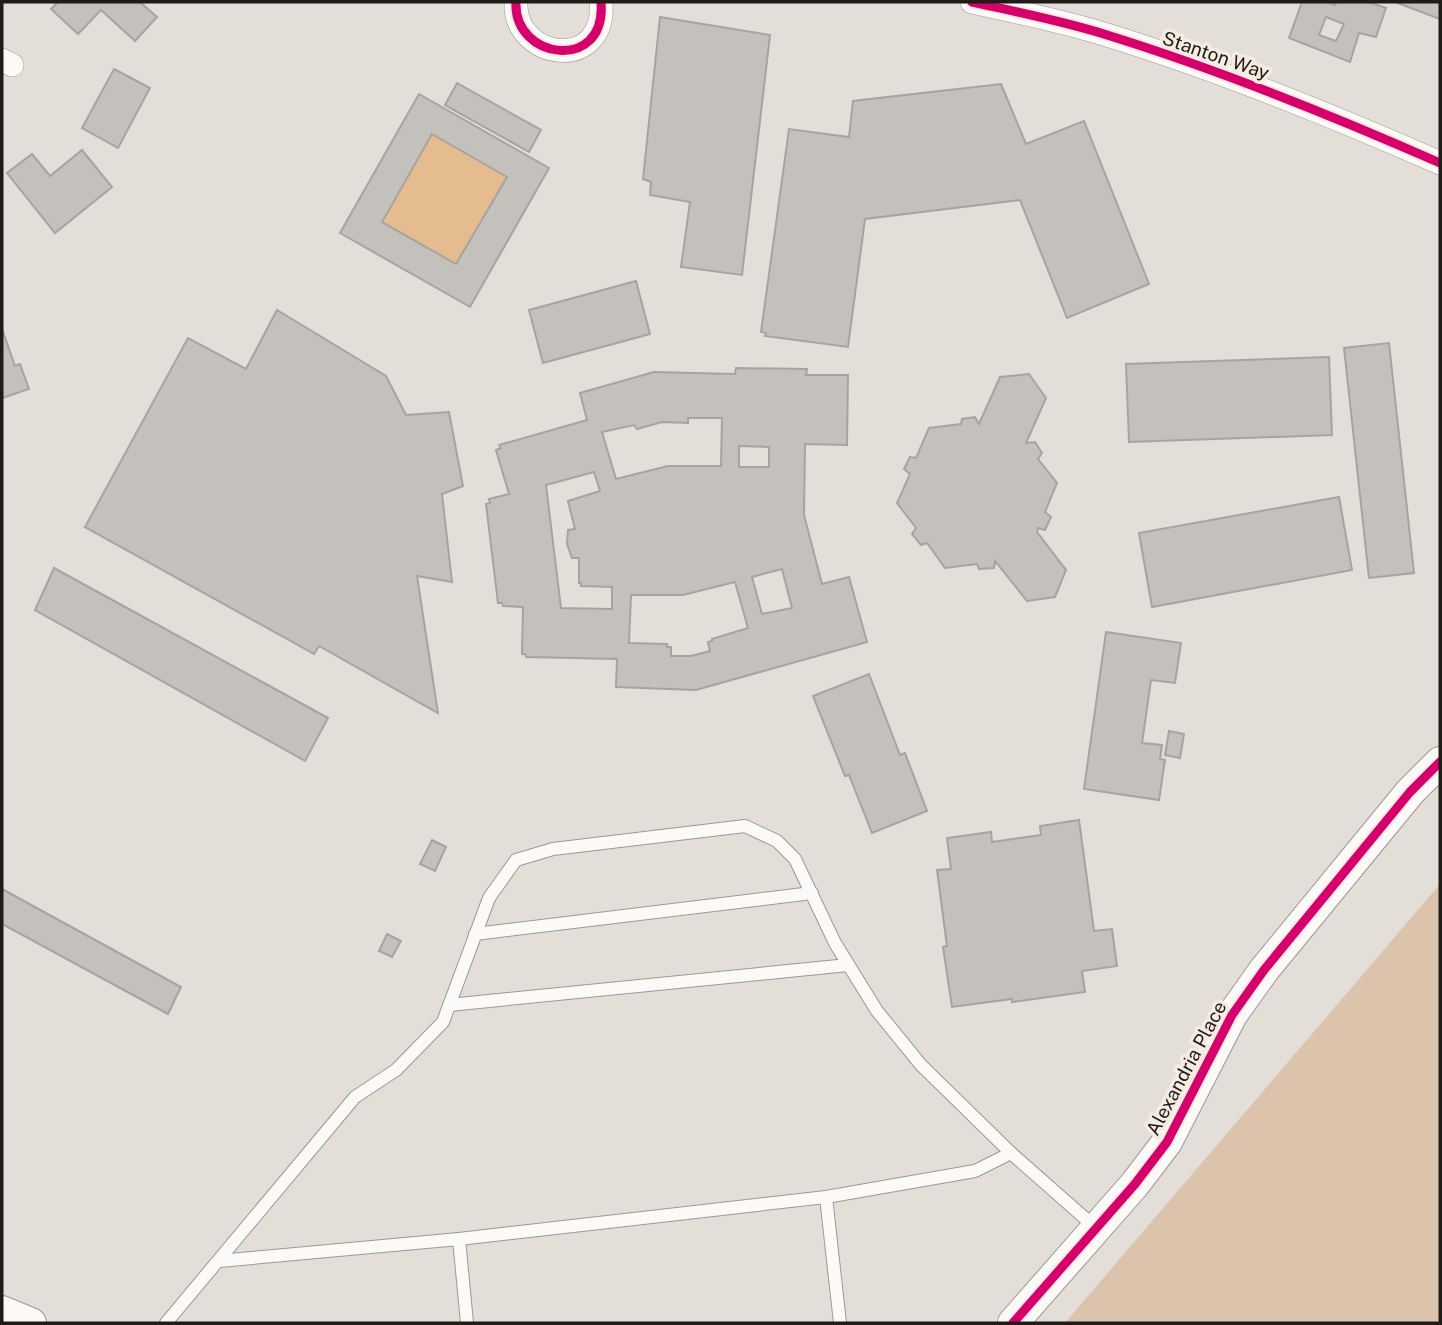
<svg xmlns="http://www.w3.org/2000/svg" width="1442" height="1325" font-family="'Public Sans',sans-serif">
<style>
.green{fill:#dbc4ab}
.water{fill:#e4bc90}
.building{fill:#c4c0bb;stroke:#a8a39f;stroke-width:2;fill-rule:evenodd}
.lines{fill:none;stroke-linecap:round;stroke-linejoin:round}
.service-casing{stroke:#9c9894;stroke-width:14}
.minor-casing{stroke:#9c9894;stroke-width:24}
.tertiary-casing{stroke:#9c9894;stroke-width:32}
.service{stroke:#fbfaf9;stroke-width:12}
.minor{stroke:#fbfaf9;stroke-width:23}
.tertiary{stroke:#fbfaf9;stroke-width:30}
.cycleway-casing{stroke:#f5ebe0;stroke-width:13}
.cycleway{stroke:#d6006c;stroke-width:9}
.labels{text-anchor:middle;stroke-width:7;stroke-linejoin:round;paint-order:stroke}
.street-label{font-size:19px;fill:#1f1b17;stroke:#f5ebe0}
</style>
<rect width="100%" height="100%" fill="#e3ded8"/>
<path class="green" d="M1440,884v439h-375z"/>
<path class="water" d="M432,134l75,43 -51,87 -74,-42z"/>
<g class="building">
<path d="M58,2h82l17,15 -22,24 -34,-31 -23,24 -27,-25z"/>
<path d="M1302,2h25l8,3 1,-3h32l18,6 -10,29 -17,-4 -9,29 -61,-24zM1326,17l18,7 -8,17 -17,-6z"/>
<path d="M1395,2h45v17z"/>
<path d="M660,17l110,18 -28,240 -61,-8 9,-65 -40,-7 1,-13 -8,-3z"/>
<path d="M114,69l36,19 -32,60 -36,-20z"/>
<path d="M457,83l84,47 -12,22 -84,-47z"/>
<path d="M1001,84l25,60 58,-23 65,163 -82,34 -47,-118 -155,19 -17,128 -83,-11 1,-3 -5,-1 28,-203 60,8 4,-36z"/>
<path d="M419,94l130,74 -79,139 -130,-74zM432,134l75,43 -51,87 -74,-42z"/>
<path d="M82,150l30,37 -57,46 -48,-60 25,-19 18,22z"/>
<path d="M636,281l14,53 -107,29 -14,-53z"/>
<path d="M277,310l109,66 20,39 43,-3 14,74 -21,8 10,88 -35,-6 21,137 -119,-67 -5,8 -229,-127 103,-189 58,31z"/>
<path d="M2,329l13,37 5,-2 9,25 -27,9z"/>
<path d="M1389,343l25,230 -45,5 -25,-230z"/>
<path d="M1329,357l3,78 -203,7 -3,-78z"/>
<path d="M736,368l71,1 -1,6h42l-1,70 -42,-1 -1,71 18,69 27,-7 18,65 -171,48 -80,-3 1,-28 -91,-2 -1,-3h-3l1,-47 -20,-1 -1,-3h-4l-12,-99 4,-1 -1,-4 20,-5 -13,-44 5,-2 -2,-3 88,-25 -7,-27 74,-21 81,2zM688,418h34l-1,48h-53l-52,13 -14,-47 32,-7 3,4 25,-7 26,1zM739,446l30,1v20h-30zM594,472l6,19 -32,10 7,28 -7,1 -1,14 5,14h7v25h2v3l31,1v22l-51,-1 -15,-123zM782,569l10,39 -30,6 -10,-37zM735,582l13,46 -36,11v2l-4,1 2,9 -19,5h-20v-9h-4v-3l-38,-1 2,-48h52z"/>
<path d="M1029,374l17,24 -20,45 9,-1 7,11 -4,6 19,24 -12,29 6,5 -6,13 -7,-2 -1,4 29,38 -11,27 -28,4 -32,-40 -1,7 -15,1 -2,-5 -32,4 -18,-25 -6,2 -9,-11 4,-6 -19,-25 13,-29 -6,-5 6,-12 6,1 13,-30 32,-4 1,-5 13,-2 4,7 21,-47z"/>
<path d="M1339,497l13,73 -200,37 -13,-74z"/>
<path d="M54,568l274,150 -23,43 -270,-151z"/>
<path d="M1106,632l75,11 -6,40 -24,-3 -9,63 20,2 -2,14 5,1 -6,40 -75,-11z"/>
<path d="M869,674l31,81 5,-2 22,58 -55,22 -23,-58 -4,1 -32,-80z"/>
<path d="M1169,731l15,3 -4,24 -15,-3z"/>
<path d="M1079,820l15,111 18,-2 5,37 -35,5 3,21 -73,10v-3l-60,8 -9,-60 4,-1 -10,-76 14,-1 -4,-31 44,-6 1,10 49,-7 -1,-9z"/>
<path d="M432,840l14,7 -11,24 -15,-7z"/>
<path d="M2,889l179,98 -13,27 -166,-90z"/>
<path d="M387,934l14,7 -9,16 -13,-6z"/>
</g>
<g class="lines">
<g class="service-casing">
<g id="service">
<path d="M475,934l337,-41"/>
<path d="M449,1005l399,-40"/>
<path d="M459,1239l367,-42"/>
<path d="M219,1261l240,-22 8,84"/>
<path d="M166,1323l189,-226 41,-27 47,-48 46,-124 27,-38 37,-11 192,-23 32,15 18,18 40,84 42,68 44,54 90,88 85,75"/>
<path d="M840,1323l-14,-126 149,-26 36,-18"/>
</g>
</g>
<g class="minor-casing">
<g id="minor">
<path d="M516,2c-3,58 91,71 85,0"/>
<path d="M972,2c45,10 91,19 135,33 113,35 224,80 333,128"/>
<path d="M2,60l10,5"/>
</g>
</g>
<g class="tertiary-casing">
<g id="tertiary">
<path d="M2,1311l29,12"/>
<path d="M1013,1323l122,-139 32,-42 65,-127 32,-45 146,-178 30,-30"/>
</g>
</g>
<use href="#service" class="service"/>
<use href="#minor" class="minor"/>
<use href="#tertiary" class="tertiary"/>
<g class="cycleway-casing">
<g id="cycleway">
<path d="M516,2c-3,58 91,71 85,0"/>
<path d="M972,2c45,10 91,19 135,33 113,35 224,80 333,128"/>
<path d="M1013,1323l122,-139 32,-42 65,-127 32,-45 146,-178 30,-30"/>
</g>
</g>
<use href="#cycleway" class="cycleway"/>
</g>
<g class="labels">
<g class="street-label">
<text transform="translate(1216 55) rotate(19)" y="7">Stanton Way</text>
<text transform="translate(1186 1068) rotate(-62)" y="7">Alexandria Place</text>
</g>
</g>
<rect width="1442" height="1325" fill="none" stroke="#1f1b17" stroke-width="7"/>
</svg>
